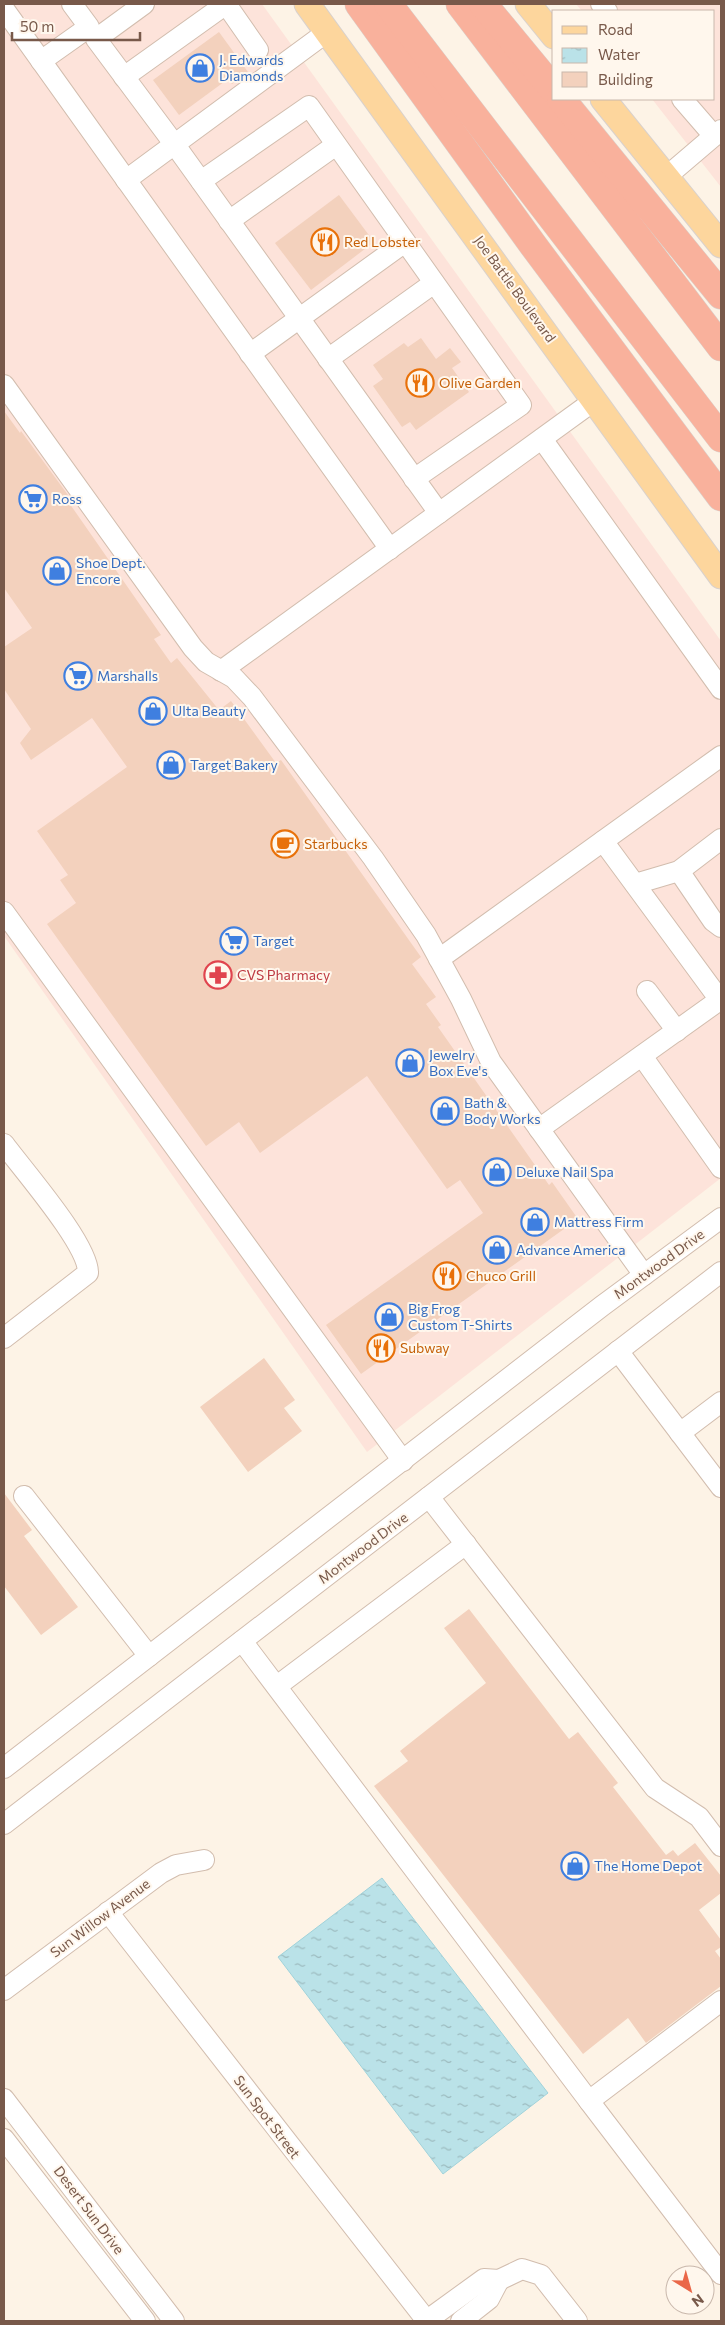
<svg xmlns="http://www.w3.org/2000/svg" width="725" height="2325" font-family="Commissioner,sans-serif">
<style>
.commercial{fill:#fde3da}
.water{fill:url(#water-ripples);stroke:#a0d2da}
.building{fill:#f3d1bd}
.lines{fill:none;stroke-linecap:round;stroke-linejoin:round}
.minor-casing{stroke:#d2bdae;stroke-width:22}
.major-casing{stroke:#d9d1cc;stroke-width:27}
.highway-casing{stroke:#d9d1cc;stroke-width:29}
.minor{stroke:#fff;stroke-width:20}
.major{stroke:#fdd69d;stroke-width:25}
.highway{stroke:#f9b19c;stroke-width:28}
.labels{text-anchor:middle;stroke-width:4;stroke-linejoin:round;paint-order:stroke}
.shop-label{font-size:14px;fill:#366cbe;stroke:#fff7ed;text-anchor:start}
.food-label{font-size:14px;fill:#c56008;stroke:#fff7ed;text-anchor:start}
.street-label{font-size:14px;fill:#78594a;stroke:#fff7ed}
.health-label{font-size:14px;fill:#be3a42;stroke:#fff7ed;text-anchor:start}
</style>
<defs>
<pattern id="water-ripples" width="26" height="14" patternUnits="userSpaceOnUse" patternTransform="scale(1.25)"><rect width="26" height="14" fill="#bae2e8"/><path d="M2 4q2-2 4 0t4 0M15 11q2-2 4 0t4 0" fill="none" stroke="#9cbabe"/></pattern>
</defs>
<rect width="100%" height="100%" fill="#fdf3e6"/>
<g class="commercial">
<path d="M4,4h258l459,637v537l-354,274 -363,-516z"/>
<path d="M576,4h145v183l-69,-88h62v-88h-132z"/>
</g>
<path class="water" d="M382,1878l166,215 -105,81 -165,-217z"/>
<g class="building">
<path d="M219,32l29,40 -16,12 -4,-5 -49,36 -26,-35z"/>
<path d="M339,195l35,47 -63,48 -36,-47z"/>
<path d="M421,338l15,21 14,-11 11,14 -9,6 17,24 -53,38 -6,-8 -8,5 -29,-41 10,-7 -10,-14 31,-22 4,4z"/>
<path d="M4,411l16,22 1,-2 47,64 -3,2 96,138 -7,4 17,24 6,-5 42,52 12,-9 45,62 5,-3 140,197 -9,7 24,33 -10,7 15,21 -3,2 111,158 3,-3 26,37 -217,155 -35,-49 157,-112 -23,-33 -13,9 -80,-113 -107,77 -21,-31 -33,24 -159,-222 29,-21 -16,-23 8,-5 -31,-44 90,-64 -35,-49 -61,42 -11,-17 11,-14 -27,-40v-42l28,-19 -28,-40z"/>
<path d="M264,1358l31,42 -11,8 18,23 -54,41 -48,-65z"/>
<path d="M4,1493l28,37 -8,6 54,71 -37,28 -37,-49z"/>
<path d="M469,1609l100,130 9,-7 40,51 -5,4 53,68 7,-5 5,6 17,-13 26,33v17l-22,17 22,30v7l-6,4 6,8v27l-75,57 -18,-25 -45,36 -209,-268 34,-25 -8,-10 86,-68 -42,-55z"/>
</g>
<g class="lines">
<g class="minor-casing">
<g id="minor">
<path d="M144,4l-48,35 79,106 264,368"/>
<path d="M226,4l32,46"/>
<path d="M601,4l6,7"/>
<path d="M4,9l386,540"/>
<path d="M41,61l48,-34 -17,-23"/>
<path d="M124,77l102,-73"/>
<path d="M682,99l32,37"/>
<path d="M666,177l55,-47"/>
<path d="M126,180l201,-148"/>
<path d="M201,181l108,-75 212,299 -107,74"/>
<path d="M229,221l107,-76"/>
<path d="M250,354l155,-112"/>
<path d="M328,359l106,-76"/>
<path d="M4,385l189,263 13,14 28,16 18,19 121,161 53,77 35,64 30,63 153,213"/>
<path d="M542,439l179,250"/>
<path d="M221,671l374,-271"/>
<path d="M603,841l117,159"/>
<path d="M679,871l34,50 8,6"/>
<path d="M635,884l44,-13 42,-32"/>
<path d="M4,912l399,549"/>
<path d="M439,959l282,-203"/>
<path d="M647,991l30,40"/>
<path d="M642,1056l79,112"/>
<path d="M539,1129l182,-130"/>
<path d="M4,1144c19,26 85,101 84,129l-84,65"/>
<path d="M618,1351l103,136"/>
<path d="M680,1433l41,-31"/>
<path d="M24,1496l125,160"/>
<path d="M429,1497l226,291 44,29 22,29"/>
<path d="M242,1641l347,460 132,-100"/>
<path d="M277,1686l189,-142"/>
<path d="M4,1768l598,-462 119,-88"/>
<path d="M4,1824l717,-552"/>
<path d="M108,1912l319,409"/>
<path d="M4,1990l157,-117 15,-8 28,-5"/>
<path d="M4,2099l170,222"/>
<path d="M589,2101l132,173"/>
<path d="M4,2139l141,182"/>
<path d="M499,2280l23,-11 19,6 36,46"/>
<path d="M426,2321l58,-42 15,1"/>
<path d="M461,2321l28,-22 10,-19"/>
</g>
</g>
<g class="major-casing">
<g id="major">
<path d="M307,4l414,572"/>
<path d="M528,4l26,32"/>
<path d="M603,99l118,146"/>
</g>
</g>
<g class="highway-casing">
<g id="highway">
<path d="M359,4l174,241 188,252"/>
<path d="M388,4l333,434"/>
<path d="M460,4l261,343"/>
<path d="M483,4l71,86"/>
<path d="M561,99l160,196"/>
</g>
</g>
<use href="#minor" class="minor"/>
<use href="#major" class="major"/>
<use href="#highway" class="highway"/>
</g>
<defs>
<g id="shop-ring" transform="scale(1.4375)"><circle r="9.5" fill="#fff7ed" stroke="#3f7fe0" stroke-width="1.5"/><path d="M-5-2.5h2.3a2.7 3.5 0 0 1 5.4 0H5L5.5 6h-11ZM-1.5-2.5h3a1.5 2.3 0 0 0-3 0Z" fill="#3f7fe0"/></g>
<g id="restaurant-ring" transform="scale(1.4375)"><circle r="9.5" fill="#fff7ed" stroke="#e8710a" stroke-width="1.5"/><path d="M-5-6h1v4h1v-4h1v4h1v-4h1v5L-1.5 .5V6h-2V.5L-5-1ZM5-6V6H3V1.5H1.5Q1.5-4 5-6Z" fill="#e8710a"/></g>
<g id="supermarket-ring" transform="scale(1.4375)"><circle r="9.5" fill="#fff7ed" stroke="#3f7fe0" stroke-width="1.5"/><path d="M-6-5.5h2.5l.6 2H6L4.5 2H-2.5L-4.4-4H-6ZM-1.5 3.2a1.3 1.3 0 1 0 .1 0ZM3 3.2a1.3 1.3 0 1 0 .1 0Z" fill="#3f7fe0"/></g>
<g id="cafe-ring" transform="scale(1.4375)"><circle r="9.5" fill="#fff7ed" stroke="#e8710a" stroke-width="1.5"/><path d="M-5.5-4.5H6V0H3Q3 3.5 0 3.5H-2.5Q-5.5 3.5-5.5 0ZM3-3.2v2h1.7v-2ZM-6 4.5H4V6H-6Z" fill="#e8710a"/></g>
<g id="pharmacy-ring" transform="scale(1.4375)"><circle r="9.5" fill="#fff7ed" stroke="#e0444e" stroke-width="1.5"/><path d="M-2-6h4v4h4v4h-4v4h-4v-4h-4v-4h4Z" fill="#e0444e"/></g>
</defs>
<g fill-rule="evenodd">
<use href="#shop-ring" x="200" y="68"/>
<use href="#restaurant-ring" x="325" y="242"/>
<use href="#restaurant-ring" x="420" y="383"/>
<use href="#supermarket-ring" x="33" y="499"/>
<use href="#shop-ring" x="57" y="571"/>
<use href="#supermarket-ring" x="78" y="676"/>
<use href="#shop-ring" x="153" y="711"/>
<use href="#shop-ring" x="171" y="765"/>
<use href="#cafe-ring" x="285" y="844"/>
<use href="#supermarket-ring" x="234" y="941"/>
<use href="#pharmacy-ring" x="218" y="975"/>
<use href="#shop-ring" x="410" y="1063"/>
<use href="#shop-ring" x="445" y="1111"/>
<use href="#shop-ring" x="497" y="1172"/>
<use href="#shop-ring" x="535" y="1222"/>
<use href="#shop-ring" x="497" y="1250"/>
<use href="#restaurant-ring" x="447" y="1276"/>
<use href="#shop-ring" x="389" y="1317"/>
<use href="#restaurant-ring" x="381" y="1348"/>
<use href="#shop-ring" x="575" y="1866"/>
</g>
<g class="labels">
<g class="shop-label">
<text x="219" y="65">J. Edwards<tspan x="219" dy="16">Diamonds</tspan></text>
<text x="52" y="504">Ross</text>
<text x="76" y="568">Shoe Dept.<tspan x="76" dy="16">Encore</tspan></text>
<text x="97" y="681">Marshalls</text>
<text x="172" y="716">Ulta Beauty</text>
<text x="190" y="770">Target Bakery</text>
<text x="253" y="946">Target</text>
<text x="429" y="1060">Jewelry<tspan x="429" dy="16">Box Eve's</tspan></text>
<text x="464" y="1108">Bath &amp;<tspan x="464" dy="16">Body Works</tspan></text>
<text x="516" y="1177">Deluxe Nail Spa</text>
<text x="554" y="1227">Mattress Firm</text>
<text x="516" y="1255">Advance America</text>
<text x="408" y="1314">Big Frog<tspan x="408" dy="16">Custom T-Shirts</tspan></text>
<text x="594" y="1871">The Home Depot</text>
</g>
<g class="food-label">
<text x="344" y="247">Red Lobster</text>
<text x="439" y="388">Olive Garden</text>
<text x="304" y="849">Starbucks</text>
<text x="466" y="1281">Chuco Grill</text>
<text x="400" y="1353">Subway</text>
</g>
<g class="street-label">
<text transform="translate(515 289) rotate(54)" y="5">Joe Battle Boulevard</text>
<text transform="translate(659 1264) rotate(-36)" y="5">Montwood Drive</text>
<text transform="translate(363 1548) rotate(-37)" y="5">Montwood Drive</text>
<text transform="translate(100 1918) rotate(-37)" y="5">Sun Willow Avenue</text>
<text transform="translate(267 2117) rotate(53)" y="5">Sun Spot Street</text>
<text transform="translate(89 2210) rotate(53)" y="5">Desert Sun Drive</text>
</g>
<g class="health-label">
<text x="237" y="980">CVS Pharmacy</text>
</g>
</g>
<rect width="725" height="2325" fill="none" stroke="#78594a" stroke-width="10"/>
<rect x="552" y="10" width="162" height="90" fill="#fff7ed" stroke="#c9b8ac"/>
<rect x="562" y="26" width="25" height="8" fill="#fdd69d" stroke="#c9b8ac"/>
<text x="598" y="35" font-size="15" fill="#78594a">Road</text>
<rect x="562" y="48" width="25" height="15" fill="url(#water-ripples)" stroke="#c9b8ac"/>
<text x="598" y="60" font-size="15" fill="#78594a">Water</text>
<rect x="562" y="72" width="25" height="15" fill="#f3d1bd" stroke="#c9b8ac"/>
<text x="598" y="85" font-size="15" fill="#78594a">Building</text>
<g transform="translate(690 2290) rotate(143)"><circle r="24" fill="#fff7ed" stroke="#c9b8ac"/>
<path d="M0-4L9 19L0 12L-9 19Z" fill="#ea6748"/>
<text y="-8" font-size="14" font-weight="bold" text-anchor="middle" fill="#78594a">N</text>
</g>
<path d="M12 32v8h128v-8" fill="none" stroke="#78594a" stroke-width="2.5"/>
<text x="20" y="32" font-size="15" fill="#78594a" stroke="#fff7ed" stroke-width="4" paint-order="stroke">50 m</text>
</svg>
